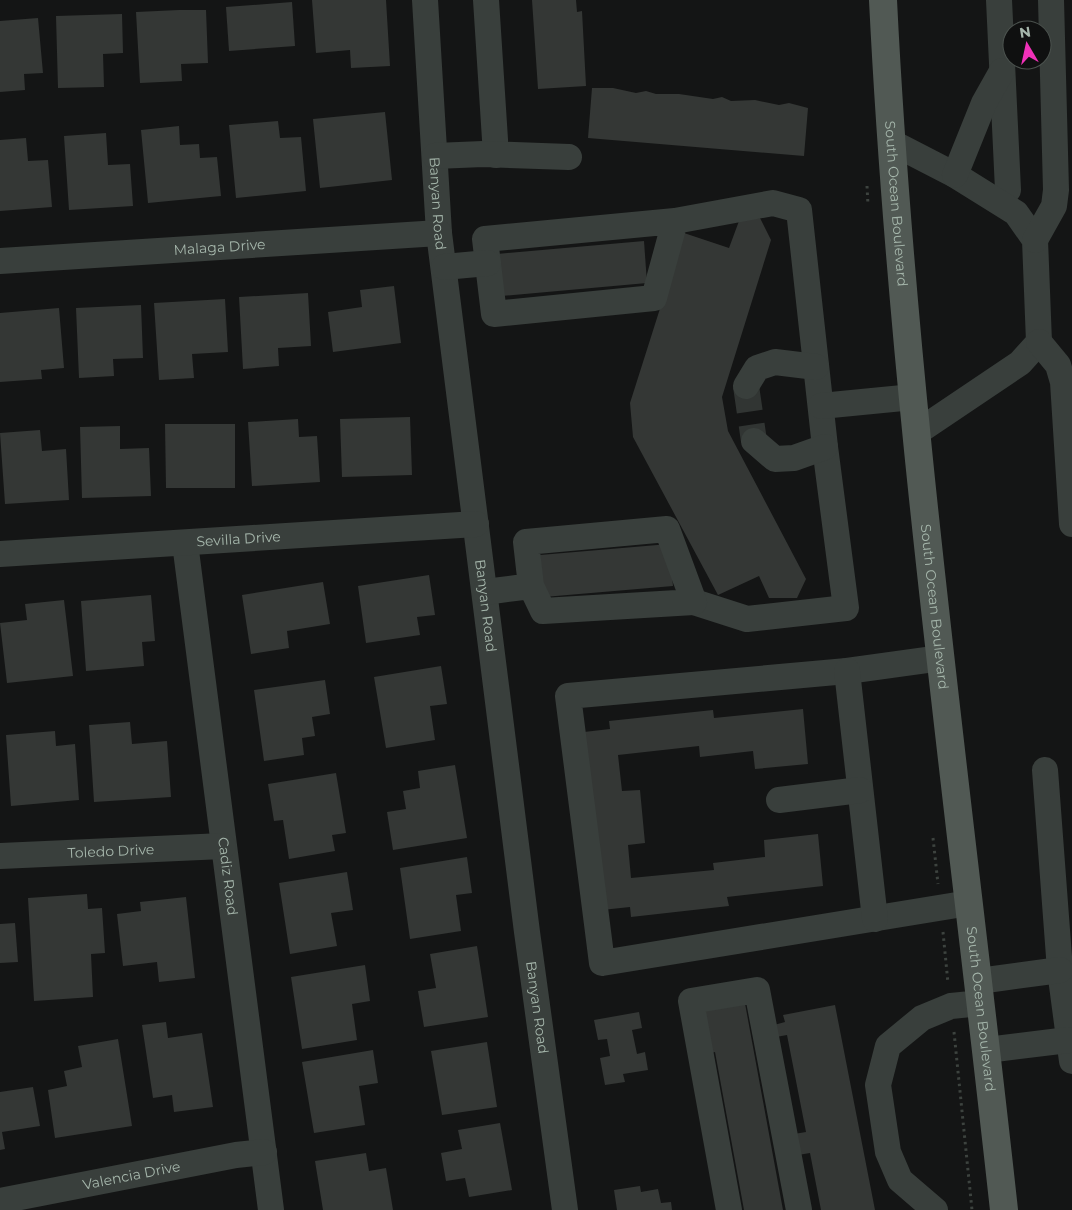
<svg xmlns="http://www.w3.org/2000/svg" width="1072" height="1210" font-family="Montserrat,sans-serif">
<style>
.building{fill:#343735}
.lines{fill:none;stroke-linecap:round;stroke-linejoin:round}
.minor-tunnel{stroke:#313533;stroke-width:26;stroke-dasharray:26 13;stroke-linecap:butt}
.path{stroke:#3d433f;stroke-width:3;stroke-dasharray:2.5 4;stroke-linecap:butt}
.minor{stroke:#393f3c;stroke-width:26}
.major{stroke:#515954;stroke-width:28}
.labels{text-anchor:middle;stroke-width:5;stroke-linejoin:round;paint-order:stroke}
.street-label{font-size:14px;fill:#a5b6ab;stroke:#0f1010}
</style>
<rect width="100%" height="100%" fill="#141515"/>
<g class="building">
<path d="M312,0h74l4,66 -39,2 -1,-18 -34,3z"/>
<path d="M532,0h44l1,12 5,-1 4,75 -48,3z"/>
<path d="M292,2l3,44 -66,5 -3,-44z"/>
<path d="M179,10h27l2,53 -27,1 1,17 -42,2 -4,-71z"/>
<path d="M122,14l1,39 -20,1 1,33 -46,1 -2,-72z"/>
<path d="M38,18l5,55 -19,1 1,16 -25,2v-71z"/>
<path d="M592,88h21l23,5 10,-2 10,3h23l34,5 9,-2 9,4 24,-1 24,5 10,-2 19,5 -4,48 -216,-18z"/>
<path d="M385,112l7,68 -72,8 -7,-69z"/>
<path d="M278,121l2,17 21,-1 5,54 -70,7 -7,-73z"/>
<path d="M179,126l1,19 19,-1 1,14 17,-1 4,39 -73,7 -7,-73z"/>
<path d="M106,133l2,32 22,-1 3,42 -64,4 -5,-74z"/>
<path d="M26,138l2,23 20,-1 4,47 -52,4v-71z"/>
<path d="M760,218l11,22 -49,157 6,34 78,148 -9,19h-28l-10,-22 -41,19 -85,-158 -3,-34 54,-170 45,15 10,-27z"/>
<path d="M644,241l3,42 -146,13 -4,-42z"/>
<path d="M394,286l7,57 -68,9 -5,-40 34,-5 -2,-17z"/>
<path d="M308,293l3,53 -33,2 1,18 -36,3 -4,-72z"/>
<path d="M225,299l3,53 -36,2 2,24 -35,2 -5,-77z"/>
<path d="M141,305l2,53 -30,1 1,17 -35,2 -3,-70z"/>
<path d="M59,308l5,60 -23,2 1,9 -42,3v-69z"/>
<path d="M410,417l2,58 -70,2 -2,-58z"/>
<path d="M298,419l1,18 18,-1 3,46 -68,4 -4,-64z"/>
<path d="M165,424h70v64h-69z"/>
<path d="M120,426v23l29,-1 2,48 -69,2 -2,-71z"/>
<path d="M40,430l2,21 24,-2 3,51 -64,4 -5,-71z"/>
<path d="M669,544l4,42 -129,11 -4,-42z"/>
<path d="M429,575l6,40 -18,2 3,18 -54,8 -8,-57z"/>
<path d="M323,582l7,42 -43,7 2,17 -38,6 -9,-59z"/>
<path d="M151,595l4,46 -13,1 2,24 -58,5 -5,-70z"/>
<path d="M64,600l9,76 -66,7 -7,-60 27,-3 -2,-16z"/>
<path d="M441,666l6,38 -17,2 5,34 -49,8 -12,-71z"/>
<path d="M325,680l5,34 -18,3 3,19 -13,2 2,17 -40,6 -10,-71z"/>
<path d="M803,709l5,55 -53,5 -2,-18 -53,6 -1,-11 -81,9 4,36 18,-1 5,53 -17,2 3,33 83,-8 -1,-7 52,-6 -1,-17 54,-6 5,52 -96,11 2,9 -98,11 -1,-10 -28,3 -18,-178 26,-3 -1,-8 104,-11 1,8z"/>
<path d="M130,722l2,22 35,-3 4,56 -77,5 -5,-77z"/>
<path d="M55,731l1,15 19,-2 4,56 -68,6 -5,-71z"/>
<path d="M455,765l12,73 -74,12 -6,-38 19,-3 -3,-18 17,-3 -2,-17z"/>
<path d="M336,773l10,60 -14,2 3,16 -46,8 -6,-39 -9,1 -6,-37z"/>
<path d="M467,857l5,36 -16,2 5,36 -51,8 -10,-71z"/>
<path d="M347,872l6,38 -22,3 6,33 -47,8 -11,-71z"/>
<path d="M87,894l1,15 14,-1 3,45 -14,1 2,43 -59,4 -6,-103z"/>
<path d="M186,897l9,81 -36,4 -2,-20 -34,4 -6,-52 24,-3 -1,-9z"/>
<path d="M15,923l3,39 -18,1v-39z"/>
<path d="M477,946l11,71 -64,10 -6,-36 18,-3 -6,-34z"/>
<path d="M365,965l5,36 -18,3 5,36 -55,9 -11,-72z"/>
<path d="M744,998l39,212h-39l-29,-158 -4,1 -9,-47z"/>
<path d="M835,1005l40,205h-54l-11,-57 -12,2 -4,-21 12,-2 -19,-97 -11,2 -2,-12 11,-3 -2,-7z"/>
<path d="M639,1012l3,16 -10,2 5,24 8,-2 3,18 -25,4 2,8 -20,3 -5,-27 10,-2 -3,-17 -9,1 -4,-20z"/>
<path d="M166,1022l2,16 34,-5 11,74 -39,5 -2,-17 -19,3 -11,-73z"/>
<path d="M118,1039l14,87 -77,12 -7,-48 19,-4 -3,-15 18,-4 -4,-21z"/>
<path d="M487,1042l10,65 -55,8 -11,-64z"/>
<path d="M373,1050l5,33 -19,3 6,39 -51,8 -12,-71z"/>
<path d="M33,1087l7,39 -38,6 3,17 -5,1v-58z"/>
<path d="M500,1123l12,67 -43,7 -4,-19 -19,3 -5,-28 21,-4 -4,-19z"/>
<path d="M366,1153l3,18 17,-3 7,42h-70l-8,-49z"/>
<path d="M640,1186l1,6 17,-3 3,14 10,-1 1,8h-55l-3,-20z"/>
</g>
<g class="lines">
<path class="minor-tunnel" d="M746,386l8,55"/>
<g class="path">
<path d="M867,186l1,19"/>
<path d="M933,838l5,46"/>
<path d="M943,932l5,51"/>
<path d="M954,1032l18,178"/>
</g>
<g class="minor">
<path id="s1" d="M425,0l14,233 88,699 38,278"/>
<path d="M486,0l10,155"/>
<path d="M999,0l9,190"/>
<path d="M891,142l64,33 61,38 19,27 4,102 -19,21 -104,70"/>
<path d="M435,156l48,-2 86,3"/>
<path d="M955,175l29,-72 18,-32"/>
<path d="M675,221l-21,77 -160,16 -9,-75 190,-18 98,-18 26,7 26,237 21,161 -99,11 -53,-17"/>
<path d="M1035,240l19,-34 2,-16 -5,-190"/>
<path id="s2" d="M0,261l439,-28"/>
<path d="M444,267l44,-4"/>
<path d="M1039,342l19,23 5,17 9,142"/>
<path d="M746,386l11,-18 18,-6 41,5"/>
<path d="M821,406l92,-9"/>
<path d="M754,441l21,18 19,-1 31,-11"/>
<path id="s3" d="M185,543l86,667"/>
<path id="s4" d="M0,554l476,-30"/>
<path d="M485,592l46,-6 -5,-44 141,-13 27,73 -151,9 -12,-25"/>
<path d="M941,658l-94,13 -279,25 34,267 367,-60"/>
<path d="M847,671l28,248"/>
<path d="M1045,770l15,200 12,91"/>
<path d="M779,800l81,-10"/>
<path id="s5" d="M0,856l223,-10"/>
<path d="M979,981l81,-11"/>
<path d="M987,1050l81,-10"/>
<path id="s6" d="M0,1201l236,-46 28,-3"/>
<path d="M729,1210l-38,-209 66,-11 42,220"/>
<path d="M935,1210l-35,-30 -12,-28 -10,-67 10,-39 34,-28 29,-12 30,-3"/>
</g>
<path class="major" id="s7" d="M883,0c20,405 77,807 121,1210"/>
</g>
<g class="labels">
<g class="street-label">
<text dy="5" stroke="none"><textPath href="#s7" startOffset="204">South Ocean Boulevard</textPath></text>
<text dy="5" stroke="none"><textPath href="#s1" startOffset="204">Banyan Road</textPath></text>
<text dy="5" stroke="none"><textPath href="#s2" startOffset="220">Malaga Drive</textPath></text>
<text dy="5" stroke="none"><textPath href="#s4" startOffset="239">Sevilla Drive</textPath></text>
<text dy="5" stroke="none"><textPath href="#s1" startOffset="609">Banyan Road</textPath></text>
<text dy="5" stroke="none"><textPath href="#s7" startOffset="609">South Ocean Boulevard</textPath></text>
<text dy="5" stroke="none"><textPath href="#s5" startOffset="111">Toledo Drive</textPath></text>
<text dy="5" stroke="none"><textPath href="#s3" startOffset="336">Cadiz Road</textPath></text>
<text dy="5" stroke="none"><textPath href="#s1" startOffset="1014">Banyan Road</textPath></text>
<text dy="5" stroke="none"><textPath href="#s7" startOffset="1014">South Ocean Boulevard</textPath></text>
<text dy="5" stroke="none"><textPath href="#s6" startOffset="134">Valencia Drive</textPath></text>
</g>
</g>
<g transform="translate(1027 45) rotate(351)"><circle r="24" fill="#0f1010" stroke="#4b524e"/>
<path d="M0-4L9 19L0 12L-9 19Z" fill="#f031b9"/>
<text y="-8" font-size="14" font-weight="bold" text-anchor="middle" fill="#a5b6ab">N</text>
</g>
</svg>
